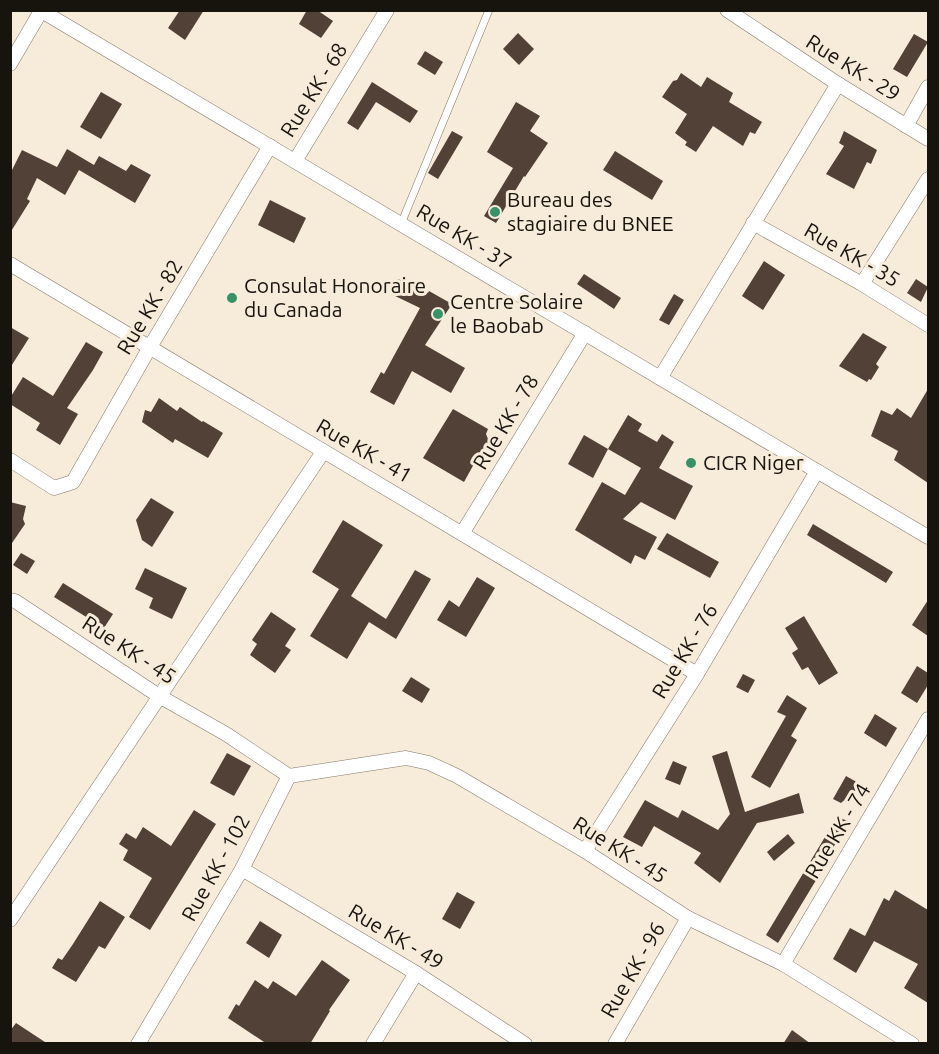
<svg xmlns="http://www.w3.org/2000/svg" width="939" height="1054" font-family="Ubuntu,sans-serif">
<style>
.building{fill:#514137}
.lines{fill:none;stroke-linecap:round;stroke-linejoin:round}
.service-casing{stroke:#837969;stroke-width:8}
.minor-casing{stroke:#837969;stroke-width:15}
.service{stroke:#fff;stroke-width:7}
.minor{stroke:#fff;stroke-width:14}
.poi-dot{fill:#389268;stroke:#f7ebda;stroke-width:2}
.labels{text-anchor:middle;stroke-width:6;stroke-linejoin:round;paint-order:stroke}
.street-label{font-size:21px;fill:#17130d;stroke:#f7ebda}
.poi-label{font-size:21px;fill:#17130d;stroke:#f7ebda;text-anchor:start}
</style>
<rect width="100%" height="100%" fill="#f7ebda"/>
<g class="building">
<path d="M180,10h24l-19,30 -17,-12z"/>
<path d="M307,10h10l16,11 -12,17 -22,-14z"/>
<path d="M518,33l16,16 -15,16 -16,-16z"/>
<path d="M914,34l14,8 -21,35 -14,-8z"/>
<path d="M425,51l18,11 -8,13 -18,-11z"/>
<path d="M681,73l20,14 6,-10 26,16 -4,9 33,20 -7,12 -5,-2 -7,14 -30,-20 -17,26 -11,-7 2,-3 -12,-9 12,-19 -25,-17 11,-16 4,-1z"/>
<path d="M372,82l46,29 -8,12 -34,-21 -18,28 -11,-7z"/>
<path d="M101,92l21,12 -21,35 -21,-12z"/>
<path d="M516,102l24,14 -10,15 18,12 -23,34 -1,-1 -28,47 -12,-7 29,-48 -26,-16z"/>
<path d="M452,131l11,6 -25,42 -10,-6z"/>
<path d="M844,131l33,19 -6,14 -4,-2 -13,27 -28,-15 18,-28 -5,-3z"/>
<path d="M67,149l27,16 5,-9 27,15 5,-7 20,11 -16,28 -56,-33 -14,25 -28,-17 -10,21 3,2 -20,32v-59l12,-24 35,17z"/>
<path d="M615,151l48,30 -11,19 -49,-30z"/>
<path d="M270,200l36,18 -12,25 -36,-18z"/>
<path d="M764,261l21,14 -22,35 -21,-14z"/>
<path d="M584,274l37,24 -7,11 -37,-25z"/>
<path d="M398,279l30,14 1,-2 23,13 -27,41 40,23 -14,25 -39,-22 -18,34 -24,-13 11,-20 3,2 36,-66 -29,-14z"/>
<path d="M916,279l12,8 -7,15 -14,-9z"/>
<path d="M674,294l10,6 -15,25 -10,-5z"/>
<path d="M10,327l19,11 -19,30z"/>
<path d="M863,333l24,14 -11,17 3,3 -8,13 -2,-1 -2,3 -28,-16z"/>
<path d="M86,342l17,10 -10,18 -26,38 11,6 -18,31 -24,-15 4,-7 -30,-19v-6l13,-21 30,19z"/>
<path d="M928,389v94l-34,-23 4,-9 -27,-15 10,-26 11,5 5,-7 14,10z"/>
<path d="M159,398l18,13 3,-4 22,15 1,-1 20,12 -15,25 -33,-19 -2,4 -31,-21 3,-12 6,2z"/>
<path d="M453,409l35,20 -2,5 6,15 -12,4 -16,29 -41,-24z"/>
<path d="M628,415l14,9 -4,7 19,11 5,-8 12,8 -15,26 34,18 -18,34 -34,-18 -18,17 34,18 -12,23 -10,-5 -4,9 -56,-34 27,-48 23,13 16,-27 -33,-19z"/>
<path d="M584,435l24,14 -15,29 -25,-14z"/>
<path d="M151,498l23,14 -22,35 -10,-7 -6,-20z"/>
<path d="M10,502l16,4 -3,13 2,5 -15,22z"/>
<path d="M343,520l40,25 -32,51 35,23 29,-49 16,9 -35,60 -27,-17 -22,37 -37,-23 29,-47 -27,-17z"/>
<path d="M813,524l80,48 -7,11 -79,-48z"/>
<path d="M667,533l52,29 -9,16 -53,-29z"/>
<path d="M21,553l14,8 -8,13 -14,-9z"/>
<path d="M145,568l42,20 -15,31 -23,-11 4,-10 -18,-9z"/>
<path d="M477,577l18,11 -29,49 -29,-17 12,-20 10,7z"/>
<path d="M63,583l50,31 -9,14 -50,-31z"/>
<path d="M928,600v36l-16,-11z"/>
<path d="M271,612l25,17 -11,17 6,4 -16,23 -25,-18 7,-11 -5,-4z"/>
<path d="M804,616l34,57 -19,12 -11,-18 -6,3 -10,-17 6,-4 -13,-21z"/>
<path d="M917,666l11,7v12l-11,18 -16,-10z"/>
<path d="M743,674l12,6 -7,13 -12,-6z"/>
<path d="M411,677l19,12 -8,14 -20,-12z"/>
<path d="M787,695l20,13 -16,28 6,4 -27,48 -19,-11 35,-61 -9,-4z"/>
<path d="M875,714l22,14 -11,19 -22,-14z"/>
<path d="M727,751l18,61 54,-19 5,20 -47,10 -37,60 -26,-20 7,-10 -47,-27 -12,21 -19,-10 22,-37 33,18 4,-8 36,20 12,-16 -18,-58z"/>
<path d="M227,753l24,13 -17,30 -24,-13z"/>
<path d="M673,761l14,6 -7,18 -15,-6z"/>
<path d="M846,776l16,9 -21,18 -8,-4z"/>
<path d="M194,810l22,14 -66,106 -21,-13 23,-39 -29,-18 5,-10 -9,-6 7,-11 10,6 7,-12 28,19z"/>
<path d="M837,817l11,4 -25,45 1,1 -46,76 -12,-8z"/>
<path d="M788,834l7,9 -21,18 -7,-9z"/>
<path d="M895,890l33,20v93l-24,-15 14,-24 -44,-23 -18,32 -23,-14 17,-31 15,8 19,-38 5,3z"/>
<path d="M457,892l18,10 -15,27 -18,-10z"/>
<path d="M100,901l25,16 -20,32 -6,-3 -23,36 -24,-14 6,-10 4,2 11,-16z"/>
<path d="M260,921l22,14 -13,23 -23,-15z"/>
<path d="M322,960l28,20 -21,30 1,1 -20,33h-43l-39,-26 8,-14 3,2 16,-26 13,9 5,-8 23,15z"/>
<path d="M16,1023l32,21h-38v-13z"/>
<path d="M792,1030l19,14h-28z"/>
</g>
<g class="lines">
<g class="service-casing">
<path id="service" d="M401,224l88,-214"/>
</g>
<g class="minor-casing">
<g id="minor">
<path d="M40,10l888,527"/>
<path d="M727,10l111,74 90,55"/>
<path d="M10,64l31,-53"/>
<path d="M906,126l22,-39"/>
<path d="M295,161l92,-151"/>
<path d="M753,223l109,61 66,41"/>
<path d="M10,264c229,137 459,272 687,410"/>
<path d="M862,284l66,-105"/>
<path d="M660,378l178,-294"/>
<path d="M10,460l44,28 19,-6 77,-135 120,-201"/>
<path d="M463,532l122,-199"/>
<path d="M10,600l5,1 144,95 67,38 63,42 -47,93 -104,175"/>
<path d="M289,776l117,-18 23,5 28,13 128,75 103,67 95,46 129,80"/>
<path d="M585,851l112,-177 120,-203"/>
<path d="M242,869l174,104 109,71"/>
<path d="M10,920l313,-468"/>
<path d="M783,964l145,-245"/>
<path d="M373,1044l43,-71"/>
<path d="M615,1044l73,-126"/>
</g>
</g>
<use href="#service" class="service"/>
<use href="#minor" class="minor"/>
</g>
<g class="poi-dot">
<circle cx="495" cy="212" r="6"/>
<circle cx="232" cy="298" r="6"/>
<circle cx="438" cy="314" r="6"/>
<circle cx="691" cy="463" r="6"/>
</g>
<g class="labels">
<g class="street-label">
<text transform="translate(853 68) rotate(32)" y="7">Rue KK - 29</text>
<text transform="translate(314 90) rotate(-58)" y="7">Rue KK - 68</text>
<text transform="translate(464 237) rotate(31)" y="7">Rue KK - 37</text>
<text transform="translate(852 255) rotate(30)" y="7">Rue KK - 35</text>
<text transform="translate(150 307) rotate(-59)" y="7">Rue KK - 82</text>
<text transform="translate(506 422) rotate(-59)" y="7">Rue KK - 78</text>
<text transform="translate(364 451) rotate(30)" y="7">Rue KK - 41</text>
<text transform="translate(129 650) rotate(33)" y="7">Rue KK - 45</text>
<text transform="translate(685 651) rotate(-59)" y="7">Rue KK - 76</text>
<text transform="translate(838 831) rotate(-59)" y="7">Rue KK - 74</text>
<text transform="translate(620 850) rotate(32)" y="7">Rue KK - 45</text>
<text transform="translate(216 868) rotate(-61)" y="7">Rue KK - 102</text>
<text transform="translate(396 937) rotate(31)" y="7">Rue KK - 49</text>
<text transform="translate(633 970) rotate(-60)" y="7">Rue KK - 96</text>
</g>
<g class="poi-label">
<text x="507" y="207">Bureau des<tspan x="507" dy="24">stagiaire du BNEE</tspan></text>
<text x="244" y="293">Consulat Honoraire<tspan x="244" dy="24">du Canada</tspan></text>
<text x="450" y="309">Centre Solaire<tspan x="450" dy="24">le Baobab</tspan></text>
<text x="703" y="470">CICR Niger</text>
</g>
</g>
<rect width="939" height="1054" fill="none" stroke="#17130d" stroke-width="24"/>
</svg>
